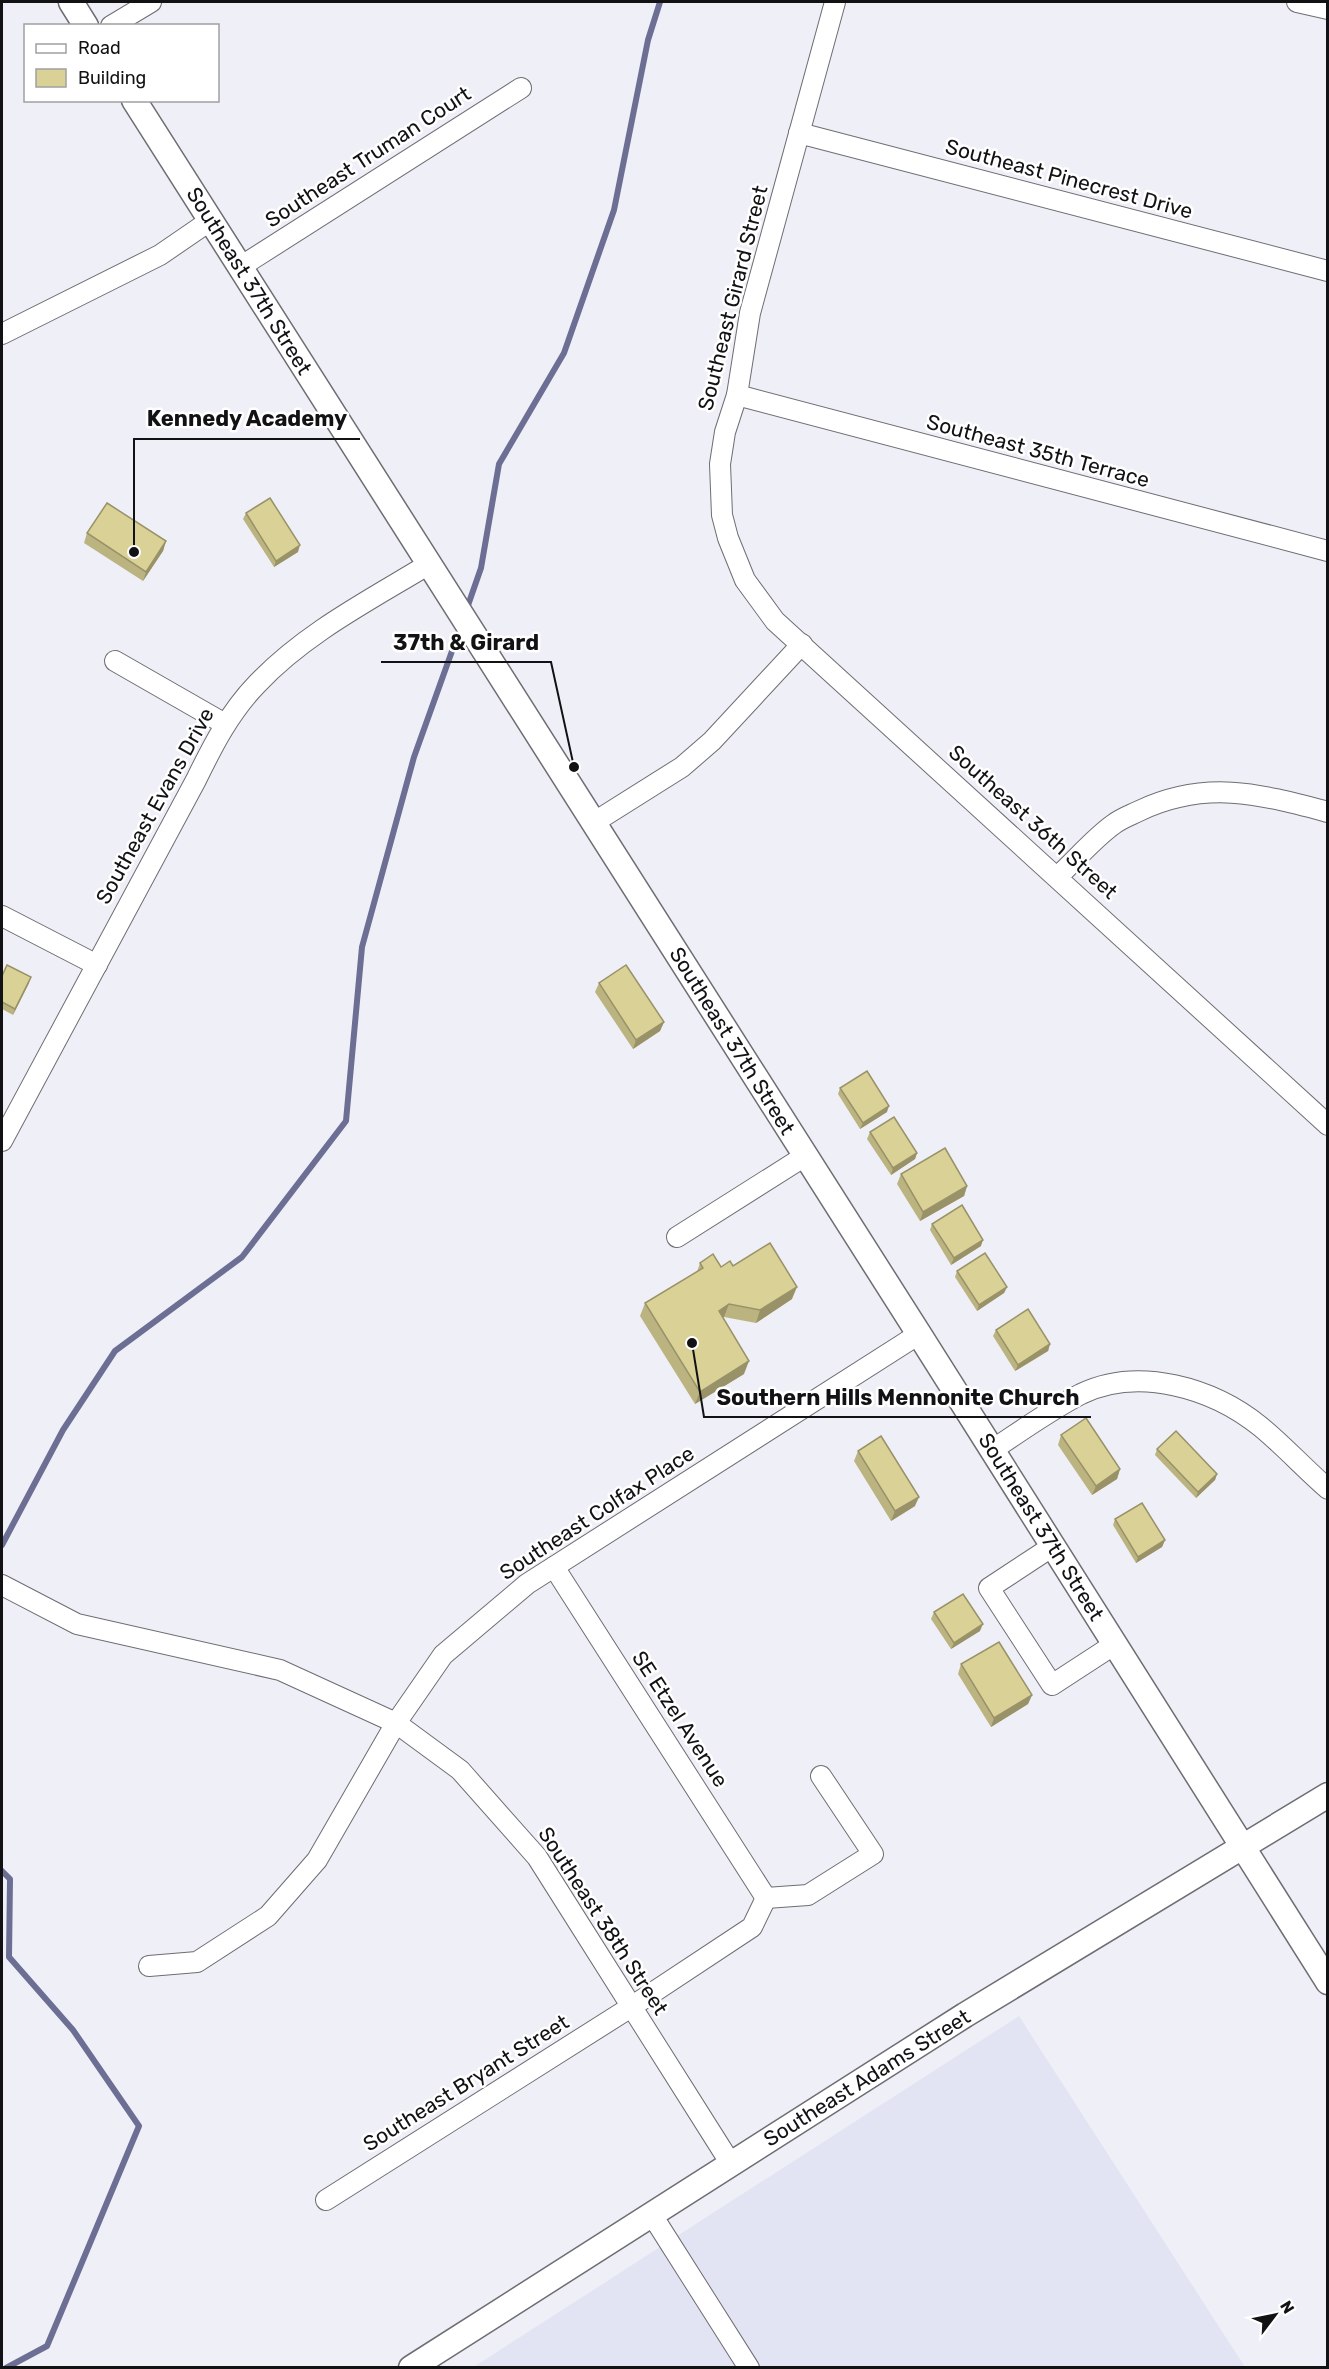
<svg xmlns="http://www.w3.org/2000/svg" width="1329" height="2369" font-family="Rubik,sans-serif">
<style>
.built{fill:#e3e4f3}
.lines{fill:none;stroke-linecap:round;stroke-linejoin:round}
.stream{stroke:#6d6e94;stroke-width:6}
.minor-casing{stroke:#6d6d73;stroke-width:22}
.major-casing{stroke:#6d6d73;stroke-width:27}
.minor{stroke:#fff;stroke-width:20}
.major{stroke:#fff;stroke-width:24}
.wall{fill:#bbb481}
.shaded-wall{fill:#999269}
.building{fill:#dad196;stroke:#999269;stroke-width:1.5}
.labels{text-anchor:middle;stroke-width:5;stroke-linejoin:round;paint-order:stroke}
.street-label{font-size:21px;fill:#121215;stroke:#fff}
.leader{fill:none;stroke:#121215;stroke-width:2}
.callout-dot{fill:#121215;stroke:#fff;stroke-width:2}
.callout-label{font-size:22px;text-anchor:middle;font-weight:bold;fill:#121215;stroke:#fff;stroke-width:5;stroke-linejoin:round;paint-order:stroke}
</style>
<rect width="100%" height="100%" fill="#eff0f7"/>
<path class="built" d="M1019,2016l226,351 -773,1z"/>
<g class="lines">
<g class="stream">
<path d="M466,611l15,-43 18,-104 65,-111 50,-143 34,-170 12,-38"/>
<path d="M2,1545l61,-115 52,-79 127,-94 104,-136 16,-174 52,-190 47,-131"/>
<path d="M2,1871l8,8 -1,78 64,73 66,96 -92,220 -41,22"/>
</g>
<g class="minor-casing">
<g id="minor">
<path d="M835,2l-85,311 -13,82 -12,37 -5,32 2,51 6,23 17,42 30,41 553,504"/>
<path d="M1297,2l31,7"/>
<path d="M111,26l40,-24"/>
<path d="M799,133l529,138"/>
<path d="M240,267l281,-179"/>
<path d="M2,334l158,-79 51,-35"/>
<path d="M737,395l591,156"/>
<path d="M115,661l110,63"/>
<path d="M593,823l89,-56 30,-26 90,-97"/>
<path d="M1057,877c19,-17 37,-39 57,-53 8,-6 17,-9 25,-13 67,-32 121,-17 189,1"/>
<path d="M2,916l95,49"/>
<path d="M2,1141l194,-361c17,-35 34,-68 61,-96 48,-51 113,-84 172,-120"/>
<path d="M677,1237l128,-81"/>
<path d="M992,1450c29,-19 58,-40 89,-56 58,-28 132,-6 180,33 23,19 44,42 67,62"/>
<path d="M1053,1546l-64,42 63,97 63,-41"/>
<path d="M554,1567l212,331"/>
<path d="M2,1585l75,39 203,46 116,53 64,47 77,87 194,307"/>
<path d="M766,1898l42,-3 65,-41 -52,-78"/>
<path d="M149,1966l48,-4 71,-46 49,-56 79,-137 47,-68 84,-71 392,-250"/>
<path d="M326,2200l305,-193 121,-80 14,-29"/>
<path d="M652,2215l97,153"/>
</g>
</g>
<g class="major-casing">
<g id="major">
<path d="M71,2l15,24"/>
<path d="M134,100l785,1234 409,648"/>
<path d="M411,2368l554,-353 363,-220"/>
</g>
</g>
<use href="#minor" class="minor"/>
<use href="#major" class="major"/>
</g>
<g class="wall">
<path d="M246,513l52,39 -24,15 -31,-48z"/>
<path d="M87,533l79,8 -3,10 -20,30 -59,-38z"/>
<path d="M2,976l27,7 -16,32 -11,-6z"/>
<path d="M599,983l65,39 -4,9 -27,18 -38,-57z"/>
<path d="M840,1088l47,24 -27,17 -22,-35z"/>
<path d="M870,1132l47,21 -2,6 -24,16 -24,-36z"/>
<path d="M901,1174l66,12 -3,10 -44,25 -23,-37z"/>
<path d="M932,1224l49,22 -30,19 -21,-35z"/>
<path d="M700,1263l21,4 12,-1 59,33 -36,24 -32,-6 -1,1 21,56 -49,30 -55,-88 5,-13 52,-31z"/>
<path d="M957,1271l50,16 -3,6 -27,18 -22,-34z"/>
<path d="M996,1330l54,14 -2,7 -33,20 -22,-35z"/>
<path d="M1061,1435l59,34 -3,10 -25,16 -34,-50z"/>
<path d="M1157,1449l60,25 -2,6 -19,18 -41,-43z"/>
<path d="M858,1451l57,55 -24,15 -37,-60z"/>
<path d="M1115,1519l50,21 -3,7 -26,16 -23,-38z"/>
<path d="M934,1612l46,19 -29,18 -20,-30z"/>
<path d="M961,1664l71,31 -4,9 -37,23 -33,-53z"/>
</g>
<g class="shaded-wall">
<path d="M166,541l-3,10 -20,30 3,-9z"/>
<path d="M300,545l-2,7 -24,15 2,-6z"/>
<path d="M31,977l-2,6 -16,32 2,-6z"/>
<path d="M664,1022l-4,9 -27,18 3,-9z"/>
<path d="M889,1106l-2,6 -27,17 3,-6z"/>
<path d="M917,1153l-2,6 -24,16 2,-7z"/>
<path d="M967,1186l-3,10 -44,25 3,-9z"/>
<path d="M983,1240l-2,6 -30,19 3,-7z"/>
<path d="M797,1287l-5,12 -36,24 4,-13z"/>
<path d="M1007,1287l-3,6 -27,18 2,-6z"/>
<path d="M729,1304l-5,13 -10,7 5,-13z"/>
<path d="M1050,1344l-2,7 -33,20 3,-6z"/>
<path d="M749,1361l-5,13 -49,30 5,-12z"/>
<path d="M1120,1469l-3,10 -25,16 4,-9z"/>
<path d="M1217,1474l-2,6 -19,18 2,-6z"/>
<path d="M919,1497l-4,9 -24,15 4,-10z"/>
<path d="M1165,1540l-3,7 -26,16 2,-6z"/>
<path d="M983,1624l-3,7 -29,18 3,-6z"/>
<path d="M1032,1695l-4,9 -37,23 3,-9z"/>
</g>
<g class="building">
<path d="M270,498l30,47 -24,16 -30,-48z"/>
<path d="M107,503l59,38 -20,31 -59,-39z"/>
<path d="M7,965l24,12 -16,32 -13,-7v-26z"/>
<path d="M626,965l38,57 -28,18 -37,-57z"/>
<path d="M867,1071l22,35 -26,17 -23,-35z"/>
<path d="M894,1117l23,36 -24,15 -23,-36z"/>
<path d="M945,1148l22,38 -44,26 -22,-38z"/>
<path d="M962,1205l21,35 -29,18 -22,-34z"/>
<path d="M770,1243l27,44 -37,23 -31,-6 -10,7 30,50 -49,31 -55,-89 58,-35 -3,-5 13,-9 8,13 9,-6 3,5z"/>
<path d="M985,1253l22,34 -28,18 -22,-34z"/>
<path d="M1028,1309l22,35 -32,21 -22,-35z"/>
<path d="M1086,1418l34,51 -24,17 -35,-51z"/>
<path d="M1176,1431l41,43 -19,18 -41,-43z"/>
<path d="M881,1436l38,61 -24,14 -37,-60z"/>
<path d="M1142,1503l23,37 -27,17 -23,-38z"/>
<path d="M963,1594l20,30 -29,19 -20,-31z"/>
<path d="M999,1642l33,53 -38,23 -33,-54z"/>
</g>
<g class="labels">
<g class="street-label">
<text transform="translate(368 157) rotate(-33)" y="7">Southeast Truman Court</text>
<text transform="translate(1069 179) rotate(15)" y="7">Southeast Pinecrest Drive</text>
<text transform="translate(249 281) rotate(58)" y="7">Southeast 37th Street</text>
<text transform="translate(733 298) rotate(-76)" y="7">Southeast Girard Street</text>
<text transform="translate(1038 451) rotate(15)" y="7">Southeast 35th Terrace</text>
<text transform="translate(155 806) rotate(-61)" y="7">Southeast Evans Drive</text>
<text transform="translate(1033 822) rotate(42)" y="7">Southeast 36th Street</text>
<text transform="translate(732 1041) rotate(58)" y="7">Southeast 37th Street</text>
<text transform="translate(597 1513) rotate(-33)" y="7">Southeast Colfax Place</text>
<text transform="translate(1041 1527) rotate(58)" y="7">Southeast 37th Street</text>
<text transform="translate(680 1719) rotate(57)" y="7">SE Etzel Avenue</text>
<text transform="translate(603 1921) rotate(57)" y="7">Southeast 38th Street</text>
<text transform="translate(867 2078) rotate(-32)" y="7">Southeast Adams Street</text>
<text transform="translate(466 2083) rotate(-32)" y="7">Southeast Bryant Street</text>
</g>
</g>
<path class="leader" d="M134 552L134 439H360M574 767L551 662H381M692 1343L704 1417H1091"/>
<g class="callout-dot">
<circle cx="134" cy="552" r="6"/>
<circle cx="574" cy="767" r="6"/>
<circle cx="692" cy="1343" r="6"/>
</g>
<g class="callout-label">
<text x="247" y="426">Kennedy Academy</text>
<text x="466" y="650">37th &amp; Girard</text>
<text x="898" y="1405">Southern Hills Mennonite Church</text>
</g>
<rect width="1329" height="2369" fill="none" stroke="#121215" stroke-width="6"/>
<rect x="24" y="24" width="195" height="78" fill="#ffffff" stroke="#a0a0a1" stroke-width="1.5"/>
<rect x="36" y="44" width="30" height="9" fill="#ffffff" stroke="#a0a0a1" stroke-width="1.5"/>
<text x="78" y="54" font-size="18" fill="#121215">Road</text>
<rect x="36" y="69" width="30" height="18" fill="#dad196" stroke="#a0a0a1" stroke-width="1.5"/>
<text x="78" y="84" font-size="18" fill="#121215">Building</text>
<g transform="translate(1275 2315) rotate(58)" stroke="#ffffff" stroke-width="4.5" paint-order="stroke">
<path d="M0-4.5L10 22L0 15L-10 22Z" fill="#121215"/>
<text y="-9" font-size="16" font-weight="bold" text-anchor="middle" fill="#121215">N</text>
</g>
</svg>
